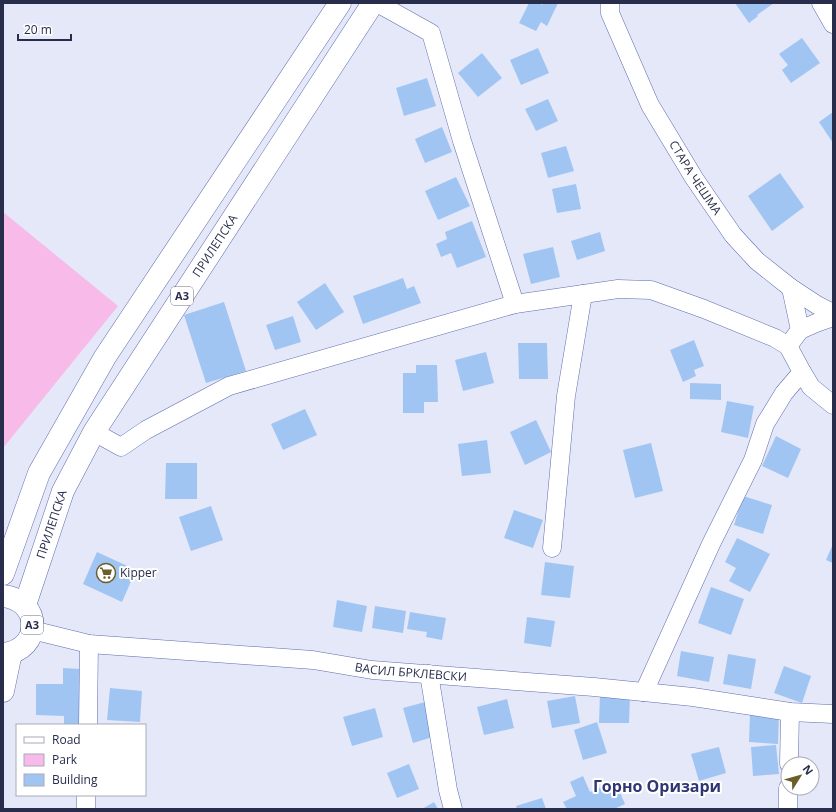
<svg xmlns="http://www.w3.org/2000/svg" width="836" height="812" font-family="'Open Sans',sans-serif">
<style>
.park{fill:#f8bae9}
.building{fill:#a1c5f3}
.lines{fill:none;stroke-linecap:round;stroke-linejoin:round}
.minor-casing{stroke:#606cb1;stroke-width:19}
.major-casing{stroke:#606cb1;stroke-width:23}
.minor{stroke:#fff;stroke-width:18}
.major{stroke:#fff;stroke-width:22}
.labels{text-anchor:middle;stroke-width:4;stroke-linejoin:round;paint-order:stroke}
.shield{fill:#fff;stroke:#686c80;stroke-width:1}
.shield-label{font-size:11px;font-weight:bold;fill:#272d4a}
.street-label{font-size:12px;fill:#272d4a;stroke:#fff}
.poi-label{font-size:12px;fill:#272d4a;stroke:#fff;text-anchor:start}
.district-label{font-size:16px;font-weight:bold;fill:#2f3675;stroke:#fff}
</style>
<rect width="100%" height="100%" fill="#e4e8f8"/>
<path class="park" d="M3,212l115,94 -115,142z"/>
<g class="building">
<path d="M529,3h10l3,2 1,-2h15l-11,23 -6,-4 -5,9 -17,-8z"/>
<path d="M735,3h39l-17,12 1,1 -9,7z"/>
<path d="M802,38l18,25 -29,20 -9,-13 6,-5 -9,-11z"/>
<path d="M538,48l11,25 -28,12 -11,-25z"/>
<path d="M482,53l20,25 -24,19 -20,-24z"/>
<path d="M427,78l9,28 -32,10 -8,-28z"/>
<path d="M548,99l10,22 -22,10 -11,-22z"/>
<path d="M833,112v31l-14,-21z"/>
<path d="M442,127l10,25 -27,11 -10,-24z"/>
<path d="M566,146l8,25 -26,7 -7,-25z"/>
<path d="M780,173l24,34 -32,24 -24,-35z"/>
<path d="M456,177l14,29 -32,14 -13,-29z"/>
<path d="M576,184l5,25 -24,4 -5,-24z"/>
<path d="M472,221l14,36 -29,11 -6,-15 -10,4 -5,-13 11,-5 -2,-7z"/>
<path d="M600,232l5,19 -28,9 -6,-19z"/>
<path d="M553,247l7,30 -29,7 -8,-30z"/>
<path d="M403,278l4,11 7,-3 7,17 -58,21 -10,-28z"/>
<path d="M325,283l19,29 -28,18 -19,-28z"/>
<path d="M224,302l22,69 -40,12 -22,-68z"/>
<path d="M293,316l8,26 -26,8 -9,-25z"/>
<path d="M694,340l10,26 -10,4 2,6 -13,6 -13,-32z"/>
<path d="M518,343h29l1,36h-29z"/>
<path d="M486,352l8,31 -31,8 -8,-31z"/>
<path d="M416,365h21l1,37h-14v11h-21v-40h13z"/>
<path d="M690,383l31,1v16l-31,-1z"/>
<path d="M727,401l27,5 -6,32 -27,-6z"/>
<path d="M305,409l12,26 -34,15 -12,-26z"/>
<path d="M536,420l15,32 -26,13 -15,-33z"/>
<path d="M776,436l25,13 -13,29 -26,-12z"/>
<path d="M487,440l4,33 -29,3 -4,-32z"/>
<path d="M651,443l12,48 -28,7 -12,-48z"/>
<path d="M166,463h31v36h-32z"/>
<path d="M743,496l29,9 -9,29 -29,-9z"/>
<path d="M211,506l12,34 -32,11 -12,-34z"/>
<path d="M514,510l29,10 -10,28 -29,-10z"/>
<path d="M737,538l33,16 -20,38 -21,-11 7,-13 -11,-6z"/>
<path d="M833,544v19l-7,-3z"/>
<path d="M97,552l39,18 -14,32 -39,-18z"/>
<path d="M545,562l29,4 -4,32 -29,-3z"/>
<path d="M711,587l33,12 -13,36 -33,-12z"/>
<path d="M337,600l30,6 -5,26 -29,-5z"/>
<path d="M375,606l31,5 -3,22 -31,-5z"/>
<path d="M410,612l36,6 -4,22 -16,-3 1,-5 -20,-3z"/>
<path d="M527,617l28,4 -4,26 -27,-4z"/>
<path d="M681,651l33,6 -5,25 -32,-6z"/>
<path d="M728,654l28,5 -5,30 -28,-5z"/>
<path d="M784,666l27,10 -9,27 -28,-10z"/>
<path d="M63,668l17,1v56h-16v-9l-28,-1v-31h27z"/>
<path d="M110,688l32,3 -2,31 -33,-2z"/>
<path d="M600,694l30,1 -1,28h-30z"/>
<path d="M575,696l5,27 -28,5 -5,-27z"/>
<path d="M507,699l7,29 -30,7 -7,-28z"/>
<path d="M425,702l11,34 -23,7 -10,-35z"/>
<path d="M375,708l8,29 -31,9 -9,-29z"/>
<path d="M750,713l29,1 -1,30 -29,-2z"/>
<path d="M597,722l10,31 -24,7 -9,-30z"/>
<path d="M776,745l3,29 -26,2 -2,-29z"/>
<path d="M719,747l7,26 -27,8 -8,-27z"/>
<path d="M409,764l10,25 -22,9 -10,-25z"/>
<path d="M583,776l7,16 25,-11 10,23 -11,5h-47l-4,-7 13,-6 -6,-14z"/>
<path d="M542,798l4,11h-29l-1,-3z"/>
<path d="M434,802l4,7h-16z"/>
</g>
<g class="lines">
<g class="minor-casing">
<g id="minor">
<path d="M377,3l54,30 31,108 53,163"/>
<path id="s1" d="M610,3v10l40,92 44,73 39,57 24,26 34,27 26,17 16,8"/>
<path d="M821,3l12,21"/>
<path d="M791,288l9,42"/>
<path d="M788,346l12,-16 16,-7 17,-6"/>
<path d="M94,432l27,15 25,-17 83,-44 286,-82 103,-15 33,1 53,19 71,29 13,8 14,26 9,15 22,18"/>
<path d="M552,548l14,-152 17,-102"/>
<path id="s2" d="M32,630l57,14 224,16 59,10 222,17 99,10 97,15 43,2"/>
<path d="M429,674l19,116 5,19"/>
<path d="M644,692l67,-148 42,-84 12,-36 19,-31 18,-21"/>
<path d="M88,725l1,-81"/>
<path d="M789,764l1,-52"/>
<path d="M86,809v-14"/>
<path d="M788,809v-21"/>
</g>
</g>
<g class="major-casing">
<g id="major">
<path d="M3,574l36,-101 66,-116 235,-354"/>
<path d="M3,596c39,4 40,54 0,58"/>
<path id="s3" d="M25,605l38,-114 31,-59 279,-429"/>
<path d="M3,691l8,-38"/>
</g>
</g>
<use href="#minor" class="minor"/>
<use href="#major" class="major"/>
</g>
<defs>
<g id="supermarket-ring" transform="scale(1)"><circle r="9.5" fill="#fff" stroke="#6b5e2b" stroke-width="1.5"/><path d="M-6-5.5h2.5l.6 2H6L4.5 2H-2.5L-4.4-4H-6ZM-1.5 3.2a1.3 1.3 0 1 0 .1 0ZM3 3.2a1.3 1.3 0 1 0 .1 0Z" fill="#6b5e2b"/></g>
</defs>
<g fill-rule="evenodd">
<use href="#supermarket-ring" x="106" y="573"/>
</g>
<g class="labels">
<g class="shield">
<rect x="171" y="287" width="22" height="18" rx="3"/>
<rect x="21" y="616" width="22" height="18" rx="3"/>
</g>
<g class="shield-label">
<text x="182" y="300">A3</text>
<text x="32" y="629">A3</text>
</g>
<g class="street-label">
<text dy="4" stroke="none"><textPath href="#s1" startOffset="196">СТАРА ЧЕШМА</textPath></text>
<text dy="4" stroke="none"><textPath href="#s3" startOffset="409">ПРИЛЕПСКА</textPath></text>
<text dy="4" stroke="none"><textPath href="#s3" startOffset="85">ПРИЛЕПСКА</textPath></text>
<text dy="4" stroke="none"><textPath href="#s2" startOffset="382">ВАСИЛ БРКЛЕВСКИ</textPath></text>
</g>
<g class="poi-label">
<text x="120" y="577">Kipper</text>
</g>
<g class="district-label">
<text x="657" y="792">Горно Оризари</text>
</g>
</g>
<rect width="836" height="812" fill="none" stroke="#272d4a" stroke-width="8"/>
<rect x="16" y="724" width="130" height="72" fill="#ffffff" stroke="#a9abb7"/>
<rect x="24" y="737" width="20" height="6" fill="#ffffff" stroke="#a9abb7"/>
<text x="52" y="744" font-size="12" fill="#272d4a">Road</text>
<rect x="24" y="754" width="20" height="12" fill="#f8bae9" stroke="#a9abb7"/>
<text x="52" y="764" font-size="12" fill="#272d4a">Park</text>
<rect x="24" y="774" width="20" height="12" fill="#a1c5f3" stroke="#a9abb7"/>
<text x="52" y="784" font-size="12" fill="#272d4a">Building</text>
<g transform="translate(800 776) rotate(53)"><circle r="19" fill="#ffffff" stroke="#a9abb7"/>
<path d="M0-3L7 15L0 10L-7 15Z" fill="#6b5e2b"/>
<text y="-6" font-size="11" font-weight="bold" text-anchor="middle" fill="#272d4a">N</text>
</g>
<path d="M18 34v6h53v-6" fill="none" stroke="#272d4a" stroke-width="2"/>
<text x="24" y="34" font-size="12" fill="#272d4a" stroke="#ffffff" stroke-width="3" paint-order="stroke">20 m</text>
</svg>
